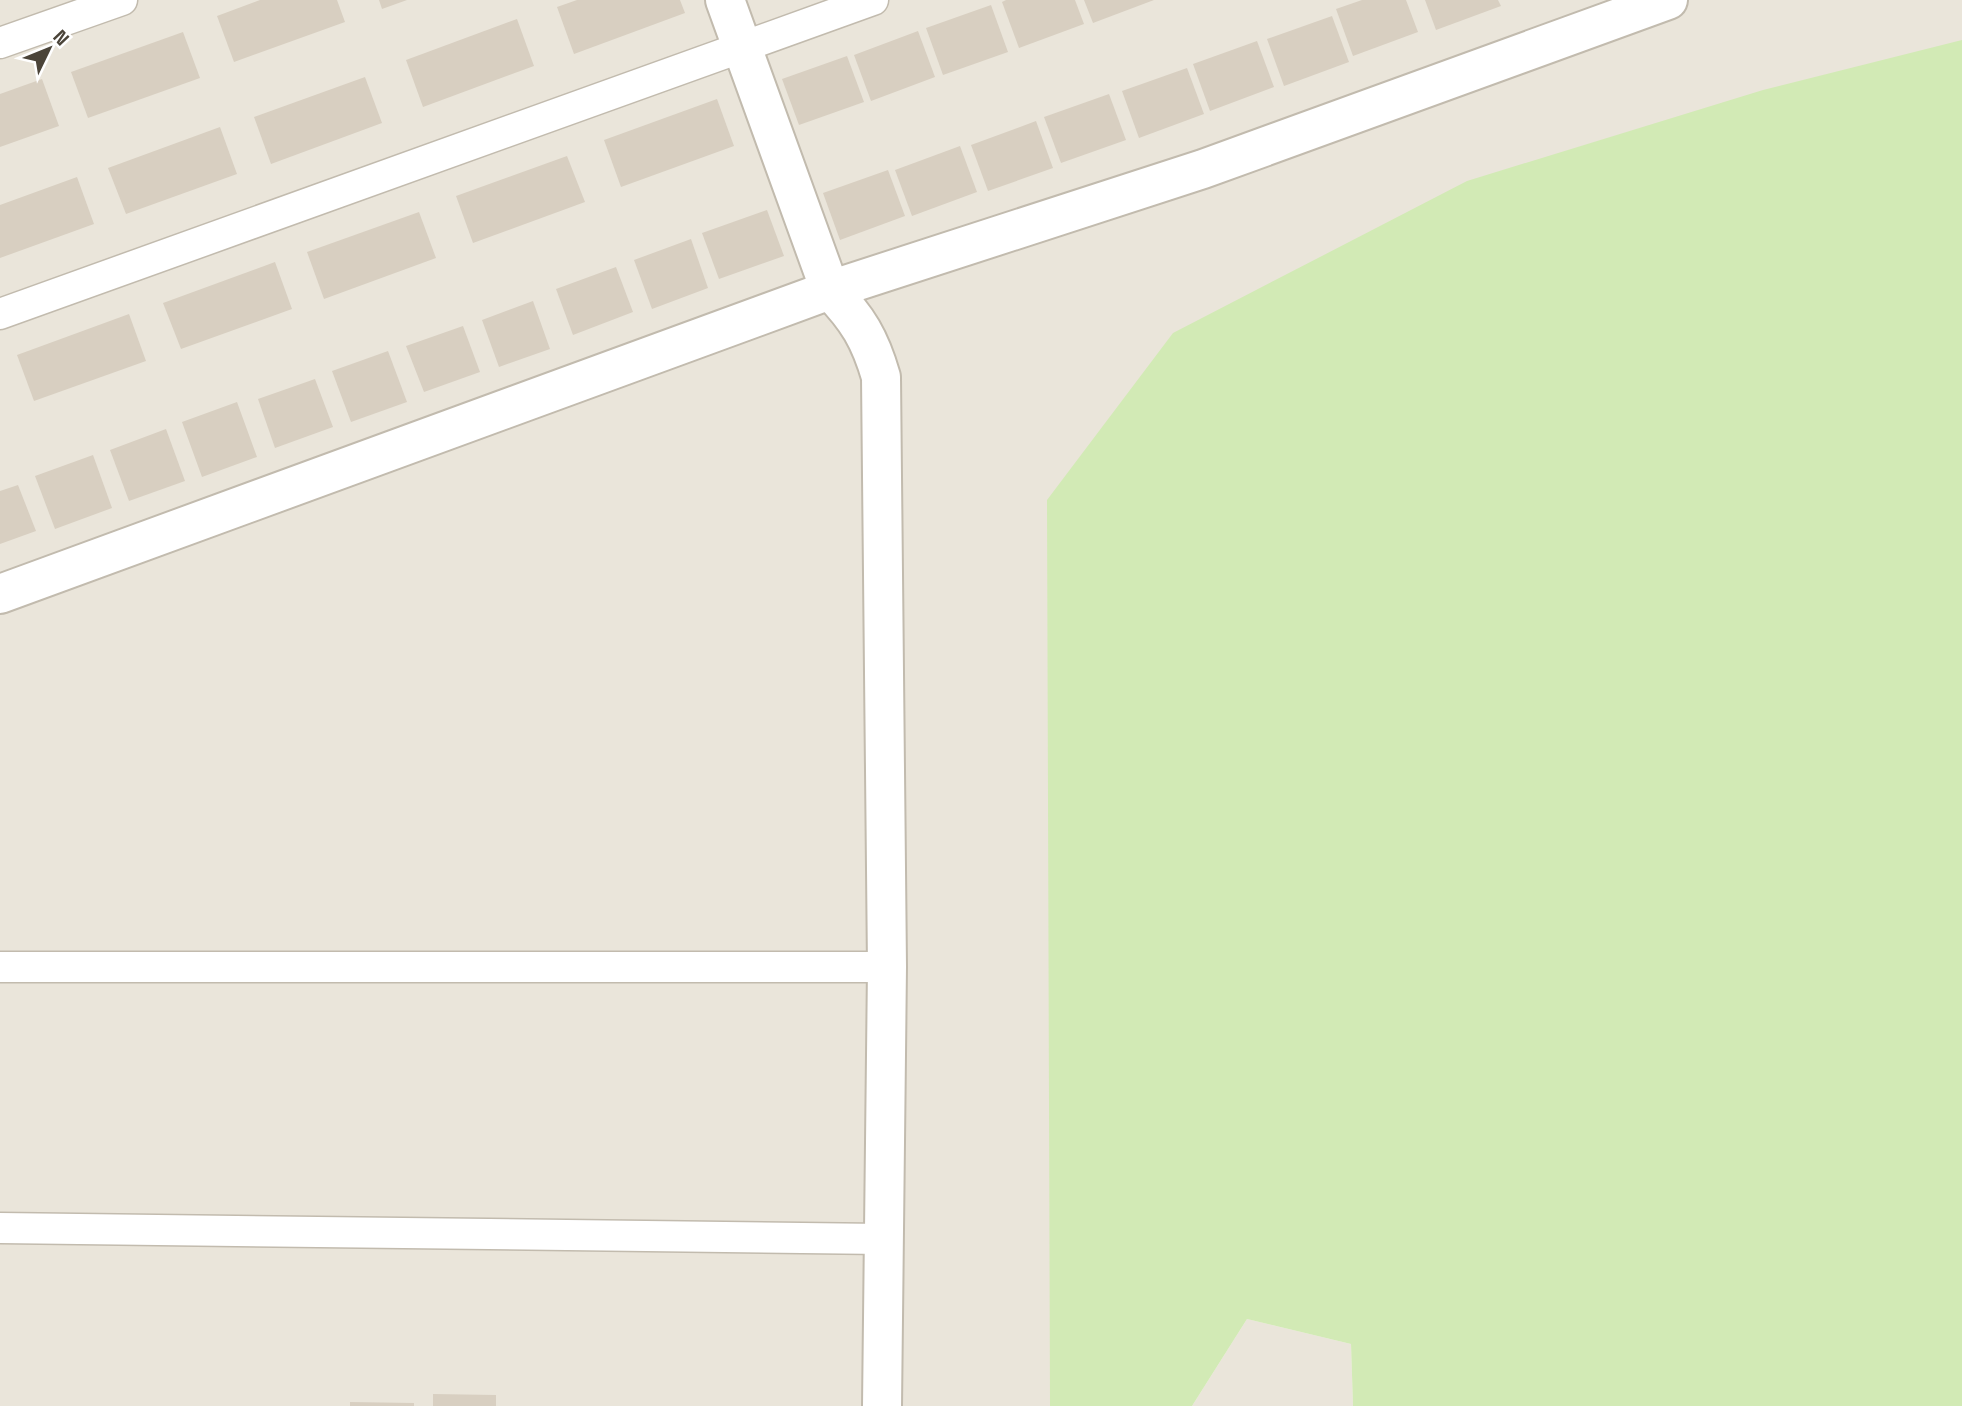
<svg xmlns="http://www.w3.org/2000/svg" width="1962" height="1406" font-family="'Space Grotesk',sans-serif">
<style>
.residential{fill:#eae5da}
.green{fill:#d2eab5}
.building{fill:#d8cfc1}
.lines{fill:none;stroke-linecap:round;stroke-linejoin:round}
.minor-casing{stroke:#c2bbae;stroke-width:33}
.tertiary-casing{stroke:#c2bbae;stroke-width:42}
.minor{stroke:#fff;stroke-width:30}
.tertiary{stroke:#fff;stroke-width:38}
</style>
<rect width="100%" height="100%" fill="#f6f3ec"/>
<g class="residential">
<path d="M0,0h1962v109l-908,1297h-1054z"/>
<path d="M1247,1319l104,25 2,62h-161z"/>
</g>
<path class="green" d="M1962,40v1366h-609l-2,-62 -104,-25 -55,87h-142l-3,-906 126,-167 294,-152 296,-91z"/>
<g class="building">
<path d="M260,0h77l8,22 -111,40 -17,-46z"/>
<path d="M379,0h28l-25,9z"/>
<path d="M577,0h103l5,13 -111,41 -17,-47z"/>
<path d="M1006,0h69l9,24 -65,24 -17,-46z"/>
<path d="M1084,0h70l-61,23z"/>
<path d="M1362,0h44l12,32 -65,24 -17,-47z"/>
<path d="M1425,0h73l3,6 -65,24z"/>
<path d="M991,5l17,47 -65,23 -17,-47z"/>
<path d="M1332,16l17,46 -65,24 -17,-47z"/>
<path d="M517,19l17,47 -111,41 -17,-47z"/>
<path d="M918,31l17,46 -64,24 -17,-46z"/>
<path d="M183,32l17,46 -112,40 -17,-46z"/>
<path d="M1257,41l17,46 -64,24 -17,-47z"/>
<path d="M847,56l17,46 -65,23 -17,-46z"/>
<path d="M1187,68l17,46 -65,24 -17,-47z"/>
<path d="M365,77l17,46 -111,41 -17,-47z"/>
<path d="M42,79l17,47 -59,21v-53z"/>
<path d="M1109,94l17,46 -65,23 -17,-46z"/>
<path d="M717,99l17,47 -113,41 -17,-47z"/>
<path d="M1036,121l17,47 -65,23 -17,-46z"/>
<path d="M220,127l17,47 -111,40 -18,-46z"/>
<path d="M960,146l17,46 -65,24 -17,-46z"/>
<path d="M567,156l18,46 -112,41 -17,-47z"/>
<path d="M888,170l17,46 -65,24 -17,-47z"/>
<path d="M77,177l17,47 -94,34v-53z"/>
<path d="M767,210l17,46 -65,23 -17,-46z"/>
<path d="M419,212l17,46 -112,41 -17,-47z"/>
<path d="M691,239l17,49 -56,21 -18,-49z"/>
<path d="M275,262l17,47 -111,40 -18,-46z"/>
<path d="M616,267l17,45 -60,23 -17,-46z"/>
<path d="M533,301l17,48 -51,18 -17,-47z"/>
<path d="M129,314l17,47 -112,40 -17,-46z"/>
<path d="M463,326l17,46 -56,20 -18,-46z"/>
<path d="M388,351l19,51 -56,20 -19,-51z"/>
<path d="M315,379l18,48 -58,21 -17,-49z"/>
<path d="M237,402l20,55 -55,20 -20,-55z"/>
<path d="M166,429l19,52 -56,20 -19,-51z"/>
<path d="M93,455l19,53 -57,21 -20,-53z"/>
<path d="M18,485l18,46 -36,13v-53z"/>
<path d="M433,1394l63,1v11h-63z"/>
<path d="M350,1402l64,1v3h-64z"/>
</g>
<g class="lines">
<g class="minor-casing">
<g id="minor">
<path d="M0,43l122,-43"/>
<path d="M0,314l873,-314"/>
<path d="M0,967h887"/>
<path d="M0,1228l883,11"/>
</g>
</g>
<g class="tertiary-casing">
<g id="tertiary">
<path d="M725,0l105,290c28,29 40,49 51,87l6,590 -5,439"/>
<path d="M0,594l830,-304 373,-121 465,-169"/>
</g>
</g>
<use href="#minor" class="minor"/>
<use href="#tertiary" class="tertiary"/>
</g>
<g transform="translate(49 49) rotate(47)" stroke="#ffffff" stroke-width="5" paint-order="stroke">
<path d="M0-5L12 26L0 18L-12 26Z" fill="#4b4439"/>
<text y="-10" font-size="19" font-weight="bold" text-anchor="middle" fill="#4b4439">N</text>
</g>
</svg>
